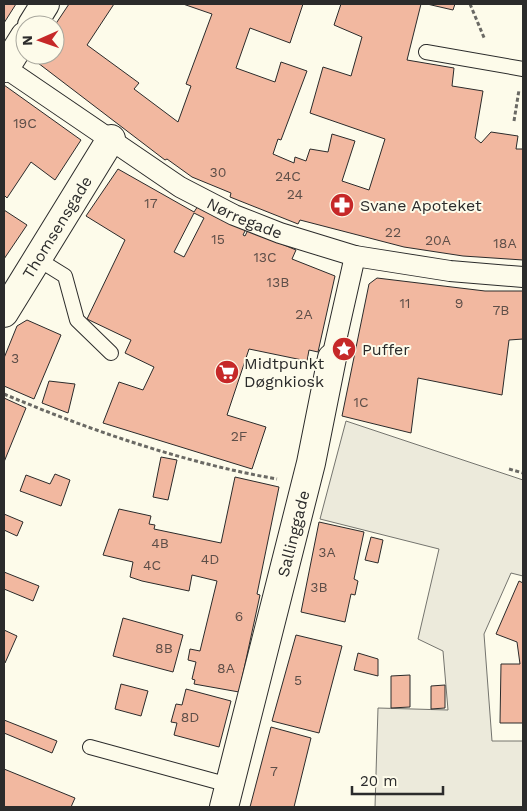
<svg xmlns="http://www.w3.org/2000/svg" width="527" height="811" font-family="'Work Sans',sans-serif">
<style>
.parking{fill:#eceadb;stroke:#74746e}
.building{fill:#f2b8a0;stroke:#2b2b2b;fill-rule:evenodd}
.lines{fill:none;stroke-linecap:round;stroke-linejoin:round}
.service-casing{stroke:#2b2b2b;stroke-width:16}
.pedestrian-casing{stroke:#2b2b2b;stroke-width:22}
.minor-casing{stroke:#2b2b2b;stroke-width:30}
.path{stroke:#6a6964;stroke-width:3;stroke-dasharray:4 2.5;stroke-linecap:butt}
.service{stroke:#fdfbea;stroke-width:14}
.pedestrian{stroke:#fdfbea;stroke-width:20}
.minor{stroke:#fdfbea;stroke-width:28}
.labels{text-anchor:middle;stroke-width:4;stroke-linejoin:round;paint-order:stroke}
.number-label{font-size:14px;fill:#5d4e48}
.poi-label{font-size:16px;fill:#2b2b2b;stroke:#fdfbea;text-anchor:start}
.street-label{font-size:16px;fill:#2b2b2b;stroke:#fdfbea}
</style>
<rect width="100%" height="100%" fill="#fdfbea"/>
<path class="parking" d="M346,421l177,59v96l-12,-3 -27,61 8,107h31v66h-148l3,-99 70,2 -5,-59 -25,-12 21,-90 -119,-30z"/>
<g class="building">
<path d="M4,4h12l-12,19z"/>
<path d="M69,4h45l-27,41 52,38 -5,6 44,33 13,-36 -5,-2 26,-70 -29,-10h120l-13,39 -40,-15 -14,40 39,14 6,-20 26,9 -26,69 -3,-1 -5,15 21,9 1,-6 11,4 4,-12 18,3 4,-18 23,7 -13,40 27,9 16,-51 -75,-26 13,-46 28,9 11,-39 -28,-12 7,-21h80l-14,56 47,8 -2,18 31,5 -8,47 6,5 10,-11 27,4 -2,13h7v111l-60,-4 -59,-9 -104,-27 -2,4 -68,-27 1,-4 -39,-16 -25,-18 -2,1 -127,-97 -1,-8h18v-30z"/>
<path d="M427,4h28l-2,6z"/>
<path d="M4,85l77,55 -26,40 -24,-18 -24,36 -3,-3z"/>
<path d="M118,169l76,43 4,-6 48,23 -3,6 2,1 3,-6 48,20 -4,9 43,17 -17,76 -9,-2 -2,11 -58,-12 -22,66 39,12 -14,42 -149,-46 16,-41 24,8 11,-23 -29,-14 6,-13 -44,-21 38,-79 -39,-24zM194,213l10,5 -20,39 -10,-5z"/>
<path d="M4,210l23,15 -23,34z"/>
<path d="M377,278l108,13h38v48l-14,1 -7,55 -84,-17 -7,55 -69,-17 27,-132z"/>
<path d="M27,320l34,15 -27,64 -30,-13v-28l13,-32z"/>
<path d="M49,381l26,3 -7,29 -26,-10z"/>
<path d="M4,398l22,10 -22,54z"/>
<path d="M161,457l16,3 -9,40 -15,-3z"/>
<path d="M55,474l15,6 -9,26 -41,-15 6,-16 24,9z"/>
<path d="M235,477l44,10 -22,107 3,1 -21,97 -45,-8 1,-4 -3,-1 4,-17 -8,-2 2,-11 10,2 17,-70 -25,-6 -3,16 -47,-10 -12,-4 3,-15 -30,-7 16,-46 32,7 -2,8 6,1 -1,4 67,14z"/>
<path d="M4,514l19,8 -6,14 -13,-6z"/>
<path d="M319,522l45,10 -10,47 4,2 -3,14 -4,-1 -6,28 -44,-10z"/>
<path d="M371,537l12,3 -5,23 -13,-3z"/>
<path d="M4,572l35,14 -6,15 -29,-12z"/>
<path d="M519,581l4,2v140h-23l1,-59h19l-3,-22 -21,-8z"/>
<path d="M123,618l60,17 -10,37 -60,-16z"/>
<path d="M4,630l13,6 -12,27h-1z"/>
<path d="M296,635l46,11 -23,87 -47,-12z"/>
<path d="M358,653l20,6v17l-24,-6z"/>
<path d="M410,675v32l-19,1v-32z"/>
<path d="M121,684l27,7 -7,25 -26,-7z"/>
<path d="M445,685v23l-14,1v-23z"/>
<path d="M186,689l45,12 -12,46 -45,-12 3,-12 -6,-1 5,-18 6,1z"/>
<path d="M4,720l53,21 -5,12 -48,-20z"/>
<path d="M271,727l40,11 -17,69h-44z"/>
<path d="M4,769l71,29 -4,9h-67z"/>
</g>
<g class="lines">
<g class="service-casing">
<g id="service">
<path d="M426,52l97,17"/>
<path d="M36,258l29,18 12,44 34,33"/>
<path d="M90,747l139,38"/>
</g>
</g>
<g class="pedestrian-casing">
<g id="pedestrian">
<path id="s1" d="M4,67l176,120 54,28 46,18 75,23 95,15 73,6"/>
<path d="M332,358l23,-102"/>
</g>
</g>
<g class="minor-casing">
<g id="minor">
<path d="M32,25l13,-21"/>
<path d="M5,68l20,-32"/>
<path id="s2" d="M4,313l107,-174"/>
<path id="s3" d="M224,807l87,-344 21,-105"/>
</g>
</g>
<g class="path">
<path d="M470,4l15,36"/>
<path d="M514,121l5,-31"/>
<path d="M4,394c85,36 181,69 273,85"/>
<path d="M509,469l14,4"/>
</g>
<use href="#service" class="service"/>
<use href="#pedestrian" class="pedestrian"/>
<use href="#minor" class="minor"/>
</g>
<defs>
<g id="pharmacy-disc" transform="scale(1.25)"><circle r="9.5" fill="#c62828" stroke="#fdfbea"/><path d="M-2-6h4v4h4v4h-4v4h-4v-4h-4v-4h4Z" fill="#fff"/></g>
<g id="sight-disc" transform="scale(1.25)"><circle r="9.5" fill="#c62828" stroke="#fdfbea"/><path d="M0-6L1.8-2.2L6-1.7L2.9 1.2L3.7 5.4L0 3.3L-3.7 5.4L-2.9 1.2L-6-1.7L-1.8-2.2Z" fill="#fff"/></g>
<g id="supermarket-disc" transform="scale(1.25)"><circle r="9.5" fill="#c62828" stroke="#fdfbea"/><path d="M-6-5.5h2.5l.6 2H6L4.5 2H-2.5L-4.4-4H-6ZM-1.5 3.2a1.3 1.3 0 1 0 .1 0ZM3 3.2a1.3 1.3 0 1 0 .1 0Z" fill="#fff"/></g>
</defs>
<g fill-rule="evenodd">
<use href="#pharmacy-disc" x="342" y="205"/>
<use href="#sight-disc" x="344" y="349"/>
<use href="#supermarket-disc" x="227" y="372"/>
</g>
<g class="labels">
<g class="number-label">
<text x="25" y="128">19C</text>
<text x="218" y="177">30</text>
<text x="288" y="181">24C</text>
<text x="295" y="199">24</text>
<text x="151" y="208">17</text>
<text x="393" y="237">22</text>
<text x="218" y="244">15</text>
<text x="438" y="245">20A</text>
<text x="505" y="248">18A</text>
<text x="265" y="262">13C</text>
<text x="278" y="287">13B</text>
<text x="405" y="308">11</text>
<text x="459" y="308">9</text>
<text x="501" y="315">7B</text>
<text x="304" y="319">2A</text>
<text x="15" y="363">3</text>
<text x="361" y="407">1C</text>
<text x="239" y="441">2F</text>
<text x="160" y="548">4B</text>
<text x="327" y="557">3A</text>
<text x="210" y="564">4D</text>
<text x="152" y="570">4C</text>
<text x="319" y="592">3B</text>
<text x="239" y="621">6</text>
<text x="164" y="653">8B</text>
<text x="226" y="673">8A</text>
<text x="298" y="685">5</text>
<text x="190" y="722">8D</text>
<text x="274" y="776">7</text>
</g>
<g class="poi-label">
<text x="360" y="211">Svane Apoteket</text>
<text x="362" y="355">Puffer</text>
<text x="244" y="369">Midtpunkt<tspan x="244" dy="18">Døgnkiosk</tspan></text>
</g>
<g class="street-label">
<text dy="6" stroke="none"><textPath href="#s1" startOffset="285">Nørregade</textPath></text>
<text dy="6" stroke="none"><textPath href="#s2" startOffset="101">Thomsensgade</textPath></text>
<text dy="6" stroke="none"><textPath href="#s3" startOffset="282">Sallinggade</textPath></text>
</g>
</g>
<rect width="527" height="811" fill="none" stroke="#2b2b2b" stroke-width="10"/>
<g transform="translate(40 40) rotate(268)"><circle r="24" fill="#fdfbea" stroke="#a9a89e"/>
<path d="M0-4L9 19L0 12L-9 19Z" fill="#c62828"/>
<text y="-8" font-size="14" font-weight="bold" text-anchor="middle" fill="#2b2b2b">N</text>
</g>
<path d="M352 786v8h91v-8" fill="none" stroke="#2b2b2b" stroke-width="2.5"/>
<text x="360" y="786" font-size="15" fill="#2b2b2b" stroke="#fdfbea" stroke-width="4" paint-order="stroke">20 m</text>
</svg>
